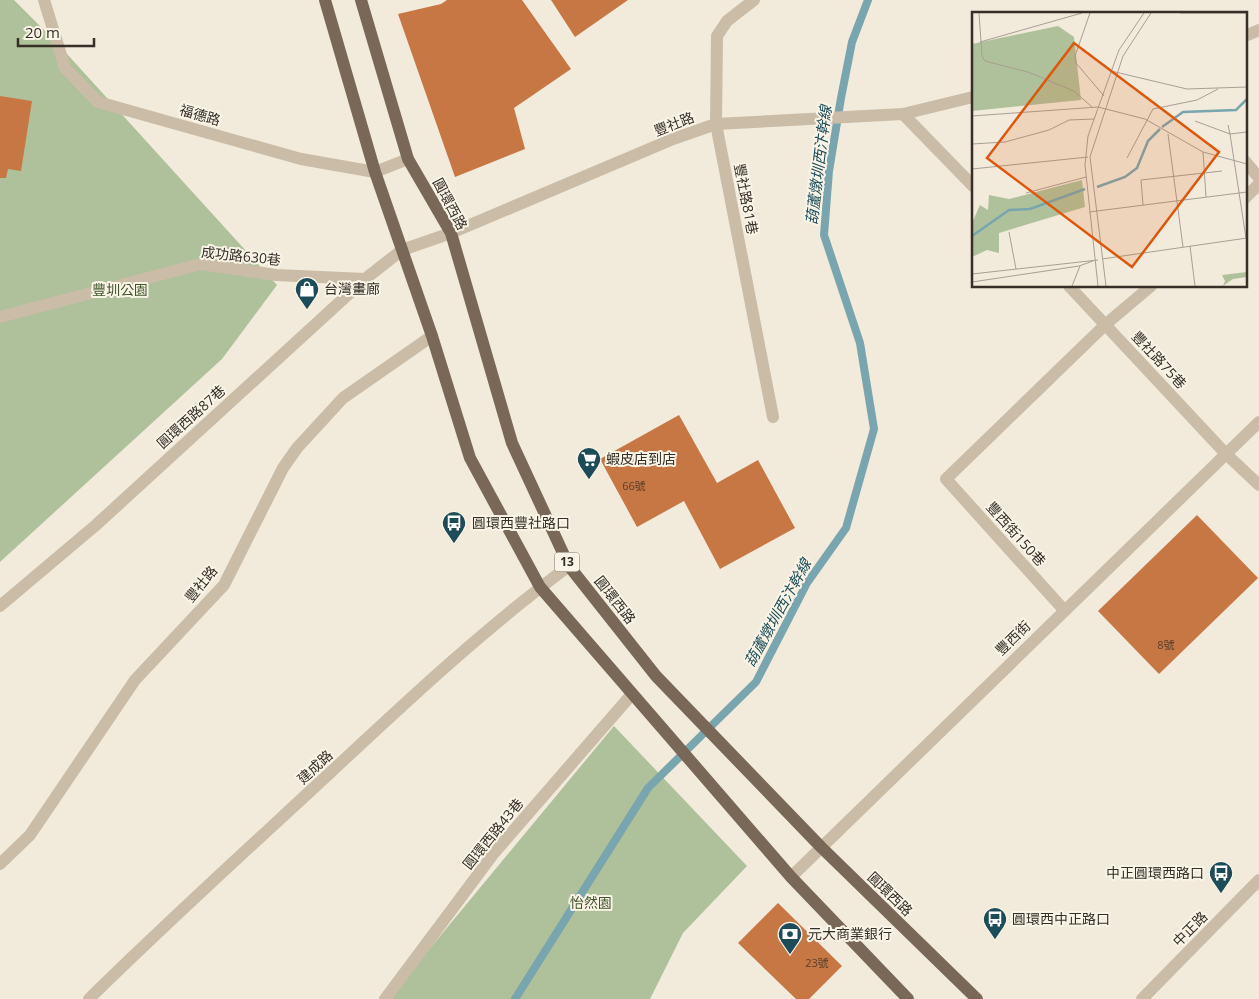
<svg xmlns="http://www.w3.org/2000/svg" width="1259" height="999" font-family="'Open Sans','Noto Sans TC',sans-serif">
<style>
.green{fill:#afc19b}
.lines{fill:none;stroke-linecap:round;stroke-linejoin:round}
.stream{stroke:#79a5af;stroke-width:8}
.building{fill:#c77744}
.service{stroke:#cabca7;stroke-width:12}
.minor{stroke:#cabca7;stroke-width:12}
.tertiary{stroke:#cabca7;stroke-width:12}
.primary{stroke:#796858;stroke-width:12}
.labels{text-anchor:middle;stroke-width:4;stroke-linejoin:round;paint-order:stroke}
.number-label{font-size:11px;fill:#5a402e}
.shield{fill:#faf4e7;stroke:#716961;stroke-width:1}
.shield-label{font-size:12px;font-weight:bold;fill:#362e27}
.street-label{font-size:14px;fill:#362e27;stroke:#faf4e7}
.poi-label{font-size:14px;fill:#362e27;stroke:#faf4e7;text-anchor:start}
.park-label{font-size:14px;fill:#3f552b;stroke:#faf4e7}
.water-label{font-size:15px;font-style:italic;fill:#1c4c58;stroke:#faf4e7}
.inset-river{fill:none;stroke:#79a5af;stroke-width:2.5}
.inset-road{fill:none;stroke:#a79f93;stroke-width:1}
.view{fill:#df570d;fill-opacity:0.15;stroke:#df570d;stroke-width:2.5}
.inset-edge{fill:none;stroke:#362e27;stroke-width:2.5}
</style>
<rect width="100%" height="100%" fill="#f2eadb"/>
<g class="green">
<path d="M0,0h14l43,43 220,242 -55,74 -222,203z"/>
<path d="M614,726l133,140 -64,67 -33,66h-259l21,-29z"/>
</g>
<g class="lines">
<path class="stream" d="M515,999l133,-211 108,-106 51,-99 39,-55 28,-99 -14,-86 -36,-108 5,-64 12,-73 11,-56 16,-42"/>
</g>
<g class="building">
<path d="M447,0h75l49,69 -57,39 11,41 -70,28 -57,-163 43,-10z"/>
<path d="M551,0h77l-53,37z"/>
<path d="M0,96l32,5 -11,70 -13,-2 -2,9h-6z"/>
<path d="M679,415l38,68 41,-23 37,68 -75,41 -36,-68 -47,26 -37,-68z"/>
<path d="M1197,515l61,63 -99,96 -61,-63z"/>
<path d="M778,903l64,63 -33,33h-13l-58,-56z"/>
</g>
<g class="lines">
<g class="service">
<path d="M44,0l21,68 33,34 203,57 74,13 33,-13"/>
<path d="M754,0l-27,21 -10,15 -1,88 57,293"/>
<path d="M903,114l70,72"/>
<path d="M1245,161l14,17"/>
<path d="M1245,198l14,-14"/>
<path d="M1069,286l157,168 33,31"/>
<path d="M0,317l201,-53 75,11 89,4"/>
<path d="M0,606l96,-81 269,-246 37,-29"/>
<path d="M1064,610l-118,-131 160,-155 45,-38"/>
<path d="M0,864l30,-29 105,-155 89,-95 59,-117 14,-20 46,-50 89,-62"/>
<path d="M385,999l109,-146 138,-159"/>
</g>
<g class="minor">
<path d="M1245,36l14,-6"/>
<path d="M402,250l49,-17 222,-94 43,-15 187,-10 70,-17"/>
<path d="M791,877l468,-455"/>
<path d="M89,999c79,-78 161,-152 243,-228 75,-70 154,-144 237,-205"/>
</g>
<path class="tertiary" d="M1142,999l117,-119"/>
<g class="primary">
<path d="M325,0l50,172 57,164 38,122 70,129 251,290 117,122"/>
<path d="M361,0l47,159 43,74 61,210 57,123 87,110 165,171 156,152"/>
</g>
</g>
<defs>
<g id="shop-pin" transform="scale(1.25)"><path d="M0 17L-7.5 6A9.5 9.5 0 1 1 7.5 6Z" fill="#1c4c58" stroke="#faf4e7"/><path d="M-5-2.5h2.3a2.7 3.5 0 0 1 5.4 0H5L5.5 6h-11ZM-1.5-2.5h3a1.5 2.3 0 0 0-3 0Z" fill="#fff"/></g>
<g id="supermarket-pin" transform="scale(1.25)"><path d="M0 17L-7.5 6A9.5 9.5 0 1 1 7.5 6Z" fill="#1c4c58" stroke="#faf4e7"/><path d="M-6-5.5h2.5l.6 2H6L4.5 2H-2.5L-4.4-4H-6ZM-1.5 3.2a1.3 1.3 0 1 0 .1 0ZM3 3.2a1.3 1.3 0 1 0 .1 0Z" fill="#fff"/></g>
<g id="bus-pin" transform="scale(1.25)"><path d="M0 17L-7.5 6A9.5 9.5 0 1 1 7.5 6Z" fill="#1c4c58" stroke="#faf4e7"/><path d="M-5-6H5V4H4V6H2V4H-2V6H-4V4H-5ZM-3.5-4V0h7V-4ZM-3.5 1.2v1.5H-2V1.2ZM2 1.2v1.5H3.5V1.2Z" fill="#fff"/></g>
<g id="bank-pin" transform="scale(1.25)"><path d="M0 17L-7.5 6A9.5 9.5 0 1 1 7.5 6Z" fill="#1c4c58" stroke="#faf4e7"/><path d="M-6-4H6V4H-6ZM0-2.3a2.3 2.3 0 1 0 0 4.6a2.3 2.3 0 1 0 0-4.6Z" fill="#fff"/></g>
</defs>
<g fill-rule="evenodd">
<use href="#shop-pin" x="307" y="289"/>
<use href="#supermarket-pin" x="589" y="459"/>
<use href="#bus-pin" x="454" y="523"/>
<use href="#bus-pin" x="1221" y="873"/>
<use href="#bus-pin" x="995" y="919"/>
<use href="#bank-pin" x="790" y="934"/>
</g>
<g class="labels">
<g class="number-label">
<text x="634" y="490">66號</text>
<text x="1166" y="649">8號</text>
<text x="817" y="967">23號</text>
</g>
<rect class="shield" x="554.5" y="552.5" width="25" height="19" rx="4"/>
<g class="shield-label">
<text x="567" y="566">13</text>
</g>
<g class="street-label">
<text transform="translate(200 115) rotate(16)" y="5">福德路</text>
<text transform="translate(674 124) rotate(-21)" y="5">豐社路</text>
<text transform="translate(746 199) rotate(79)" y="5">豐社路81巷</text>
<text transform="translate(450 204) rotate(62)" y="5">圓環西路</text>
<text transform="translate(241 256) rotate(6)" y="5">成功路630巷</text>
<text transform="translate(1159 360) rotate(47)" y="5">豐社路75巷</text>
<text transform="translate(191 417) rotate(-42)" y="5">圓環西路87巷</text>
<text transform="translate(1016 534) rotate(48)" y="5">豐西街150巷</text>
<text transform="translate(201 584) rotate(-51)" y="5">豐社路</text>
<text transform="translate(615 600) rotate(52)" y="5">圓環西路</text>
<text transform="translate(1013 638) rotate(-44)" y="5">豐西街</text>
<text transform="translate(315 767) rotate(-43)" y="5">建成路</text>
<text transform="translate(493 834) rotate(-51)" y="5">圓環西路43巷</text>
<text transform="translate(890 894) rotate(44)" y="5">圓環西路</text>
<text transform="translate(1190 929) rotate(-45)" y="5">中正路</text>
</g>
<g class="poi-label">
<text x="324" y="294">台灣畫廊</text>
<text x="606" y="464">蝦皮店到店</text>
<text x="472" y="528">圓環西豐社路口</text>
<text x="1204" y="878" text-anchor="end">中正圓環西路口</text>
<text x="1012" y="924">圓環西中正路口</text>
<text x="808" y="939">元大商業銀行</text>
</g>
<g class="park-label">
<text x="120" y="295">豐圳公園</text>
<text x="591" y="908">怡然園</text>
</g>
<g class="water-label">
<text transform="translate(819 165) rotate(-83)" y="5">葫蘆燉圳西汴幹線</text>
<text transform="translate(778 613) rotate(-61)" y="5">葫蘆燉圳西汴幹線</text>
</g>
</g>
<g transform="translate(972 12)">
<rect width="275" height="275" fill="#f2eadb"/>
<path d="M86,14l16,11 7,63 -109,11v-67zM110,168l3,27 -86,26v20l-12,-3 -15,7v-34l8,-18 8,5 1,-15 20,4zM275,260v5l-14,2 -10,7 2,-5 -3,-6z" fill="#afc19b"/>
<path class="inset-river" d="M190,115l21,-15 53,-2 11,-11M125,175l28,-10 12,-9 11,-27 12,-12M0,224l37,-26 21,-1 55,-20"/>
<path class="inset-road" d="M7,1l3,43 3,5 43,11 46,19 18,16M118,1l-15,43 1,7 28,33M208,1h67M8,30l102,-29M139,59l76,18 60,-2M0,104l126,-9 47,12 58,33 44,12M223,109l35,13 -2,-9M196,122l15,113M0,132l33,-2 44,-12 20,-10 25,-1M231,140l3,45M155,146l26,-49 44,-9 21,-11M0,157l116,-12M54,181l60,-16M171,193l-2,-25 81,-9M0,196v17M117,200l158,-20M37,220l7,37M274,226l-16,-104 17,-2M218,234l5,40M130,247l145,-21M0,262l126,-14M0,270l107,-16 14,-5M100,274l8,-20M126,274l-13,-121 3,-29 31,-86 25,-37M134,274l-16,-129 33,-101 28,-43"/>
<path class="view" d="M102,31l145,109 -87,115 -145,-109z"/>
<rect width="275" height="275" class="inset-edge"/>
</g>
<path d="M18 38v8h76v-8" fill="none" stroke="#362e27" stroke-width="2.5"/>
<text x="25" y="38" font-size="15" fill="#362e27" stroke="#faf4e7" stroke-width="4" paint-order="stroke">20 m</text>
</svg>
